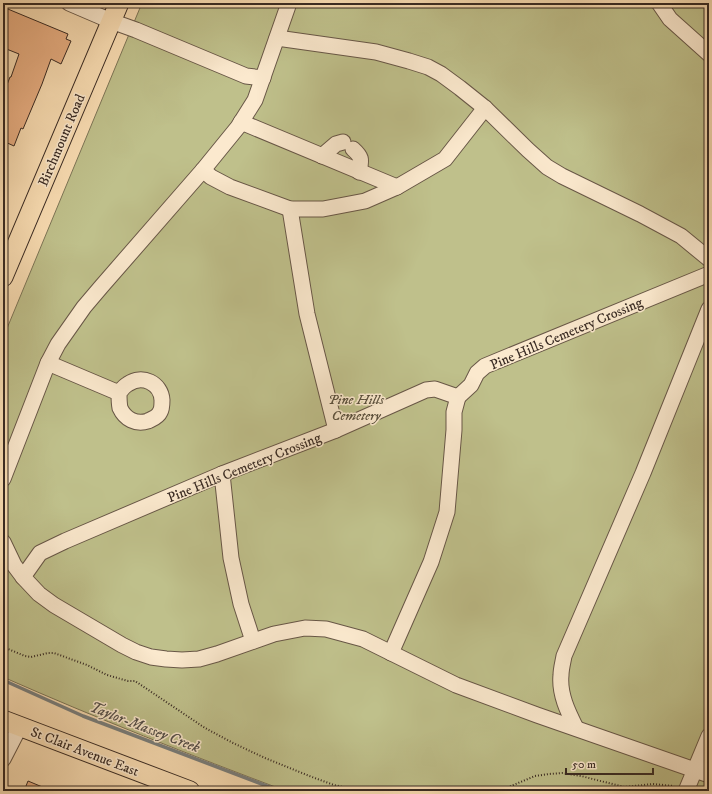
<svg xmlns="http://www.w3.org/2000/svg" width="712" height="794" font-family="'IM FELL DW Pica',serif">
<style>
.green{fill:#bfc08b;stroke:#7c7557}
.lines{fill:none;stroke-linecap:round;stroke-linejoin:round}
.stream{stroke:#797f7e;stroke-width:3.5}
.building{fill:#e7ae82;stroke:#382a23}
.minor-casing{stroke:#685747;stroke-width:17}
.major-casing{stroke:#382a23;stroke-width:21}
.path{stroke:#382a23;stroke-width:2;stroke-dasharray:1 2;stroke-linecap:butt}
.minor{stroke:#fbe9ce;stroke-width:15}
.major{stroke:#f9ddb3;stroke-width:19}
.labels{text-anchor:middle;stroke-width:3;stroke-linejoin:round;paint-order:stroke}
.street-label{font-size:14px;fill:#382a23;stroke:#fbe9ce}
.park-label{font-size:14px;font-style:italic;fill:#5a503d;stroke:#fbe9ce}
.water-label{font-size:15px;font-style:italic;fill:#534e49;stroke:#fbe9ce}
</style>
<rect width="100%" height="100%" fill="#f9ddb3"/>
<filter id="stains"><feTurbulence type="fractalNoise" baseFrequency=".005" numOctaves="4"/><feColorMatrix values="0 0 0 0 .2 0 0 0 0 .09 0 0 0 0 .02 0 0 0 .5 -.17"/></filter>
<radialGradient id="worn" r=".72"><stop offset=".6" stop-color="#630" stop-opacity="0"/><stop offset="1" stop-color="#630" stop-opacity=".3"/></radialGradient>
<path class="green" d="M142,3h567v788h-423c-96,-36 -190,-73 -283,-114v-339z"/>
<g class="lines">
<path class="stream" d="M3,680l80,36 197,75"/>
</g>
<g class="building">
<path d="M3,7l65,27 -2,5 5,2 -10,23 -10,-5 -9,25 -19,45 -2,-1 -7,18 -11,-5v-46l7,-18h1l8,-23 -15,-6 1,-4h-2z"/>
<path d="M28,781l24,10h-28z"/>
</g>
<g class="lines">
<g class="minor-casing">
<g id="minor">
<path d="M69,3l42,18 25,9 110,46 17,2"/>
<path d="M659,3l11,16 39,35"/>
<path d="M277,38l99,14 33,9 19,6 13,7 19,14 25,20 43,42 19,17 15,9 78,38 41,22 28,23"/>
<path d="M241,122l156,65"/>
<path d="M353,149c10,9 8,11 6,23"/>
<path d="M322,156l14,-12 7,-2"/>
<path d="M203,170l8,7 19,10 60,22h33l42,-8 32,-14 48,-28 40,-51"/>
<path d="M290,209l17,105 29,116"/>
<path d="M48,363l71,30c3,-4 5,-7 9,-9 14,-10 33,-1 34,16 0,4 0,9 -2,12 -2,5 -8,7 -12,9 -12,4 -23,-2 -28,-13 -1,-5 -1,-10 -1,-15"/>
<path d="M222,474l9,84 10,46 12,37"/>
<path d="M3,479l45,-116 10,-19 26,-37 17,-20 102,-117 35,-43 17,-27 34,-97"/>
<path d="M3,542l11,23 9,12 16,17 15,11 68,40 14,7 15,5 15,2 16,1 17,-1 18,-5 57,-20 31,-6 21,1 37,10 93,46 81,30 172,60"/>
<path d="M23,577l17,-24 25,-12 157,-67 114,-44 90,-40 9,-1 23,8 13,-12 6,-12 8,-7 224,-92"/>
<path d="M391,653l40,-91 16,-50 7,-82v-18l4,-15"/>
<path d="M576,728c-8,-16 -17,-34 -15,-53 0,-6 2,-13 3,-19l79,-183 66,-164"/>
<path d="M3,759l17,-33"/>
<path d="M686,791l23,-55"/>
</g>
</g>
<g class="major-casing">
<g id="major">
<path d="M3,277l116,-274"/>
<path d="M3,720l187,71"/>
</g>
</g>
<g class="path">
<path d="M3,647l22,9 6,1 17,-4h6l33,12 20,10 21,6h7l70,47 28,15 32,15 47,19 22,8 28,6"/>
<path d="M499,791l36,-15 14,-2 13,-1 19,3 43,11 29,-3 21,2"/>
</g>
<use href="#minor" class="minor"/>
<use href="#major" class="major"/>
</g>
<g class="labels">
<g class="street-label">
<text transform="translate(61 140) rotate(-67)" y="5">Birchmount Road</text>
<text transform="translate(566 333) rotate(-23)" y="5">Pine Hills Cemetery Crossing</text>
<text transform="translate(244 467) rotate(-22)" y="5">Pine Hills Cemetery Crossing</text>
<text transform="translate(85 751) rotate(21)" y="5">St Clair Avenue East</text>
</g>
<g class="park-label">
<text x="356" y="404">Pine Hills<tspan x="356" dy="16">Cemetery</tspan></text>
</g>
<g class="water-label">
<text transform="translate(145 727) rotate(21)" y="5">Taylor-Massey Creek</text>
</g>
</g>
<rect width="712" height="794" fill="none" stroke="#f9ddb3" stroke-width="16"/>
<rect x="4" y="4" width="704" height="786" fill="none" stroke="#382a23" stroke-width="2"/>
<rect x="8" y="8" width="696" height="778" fill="none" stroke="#382a23"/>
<path d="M566 768v6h87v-6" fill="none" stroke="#382a23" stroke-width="2"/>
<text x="572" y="768" font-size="12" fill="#382a23" stroke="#fbe9ce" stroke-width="3" paint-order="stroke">50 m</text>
<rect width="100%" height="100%" filter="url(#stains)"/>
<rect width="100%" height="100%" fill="url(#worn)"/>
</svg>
